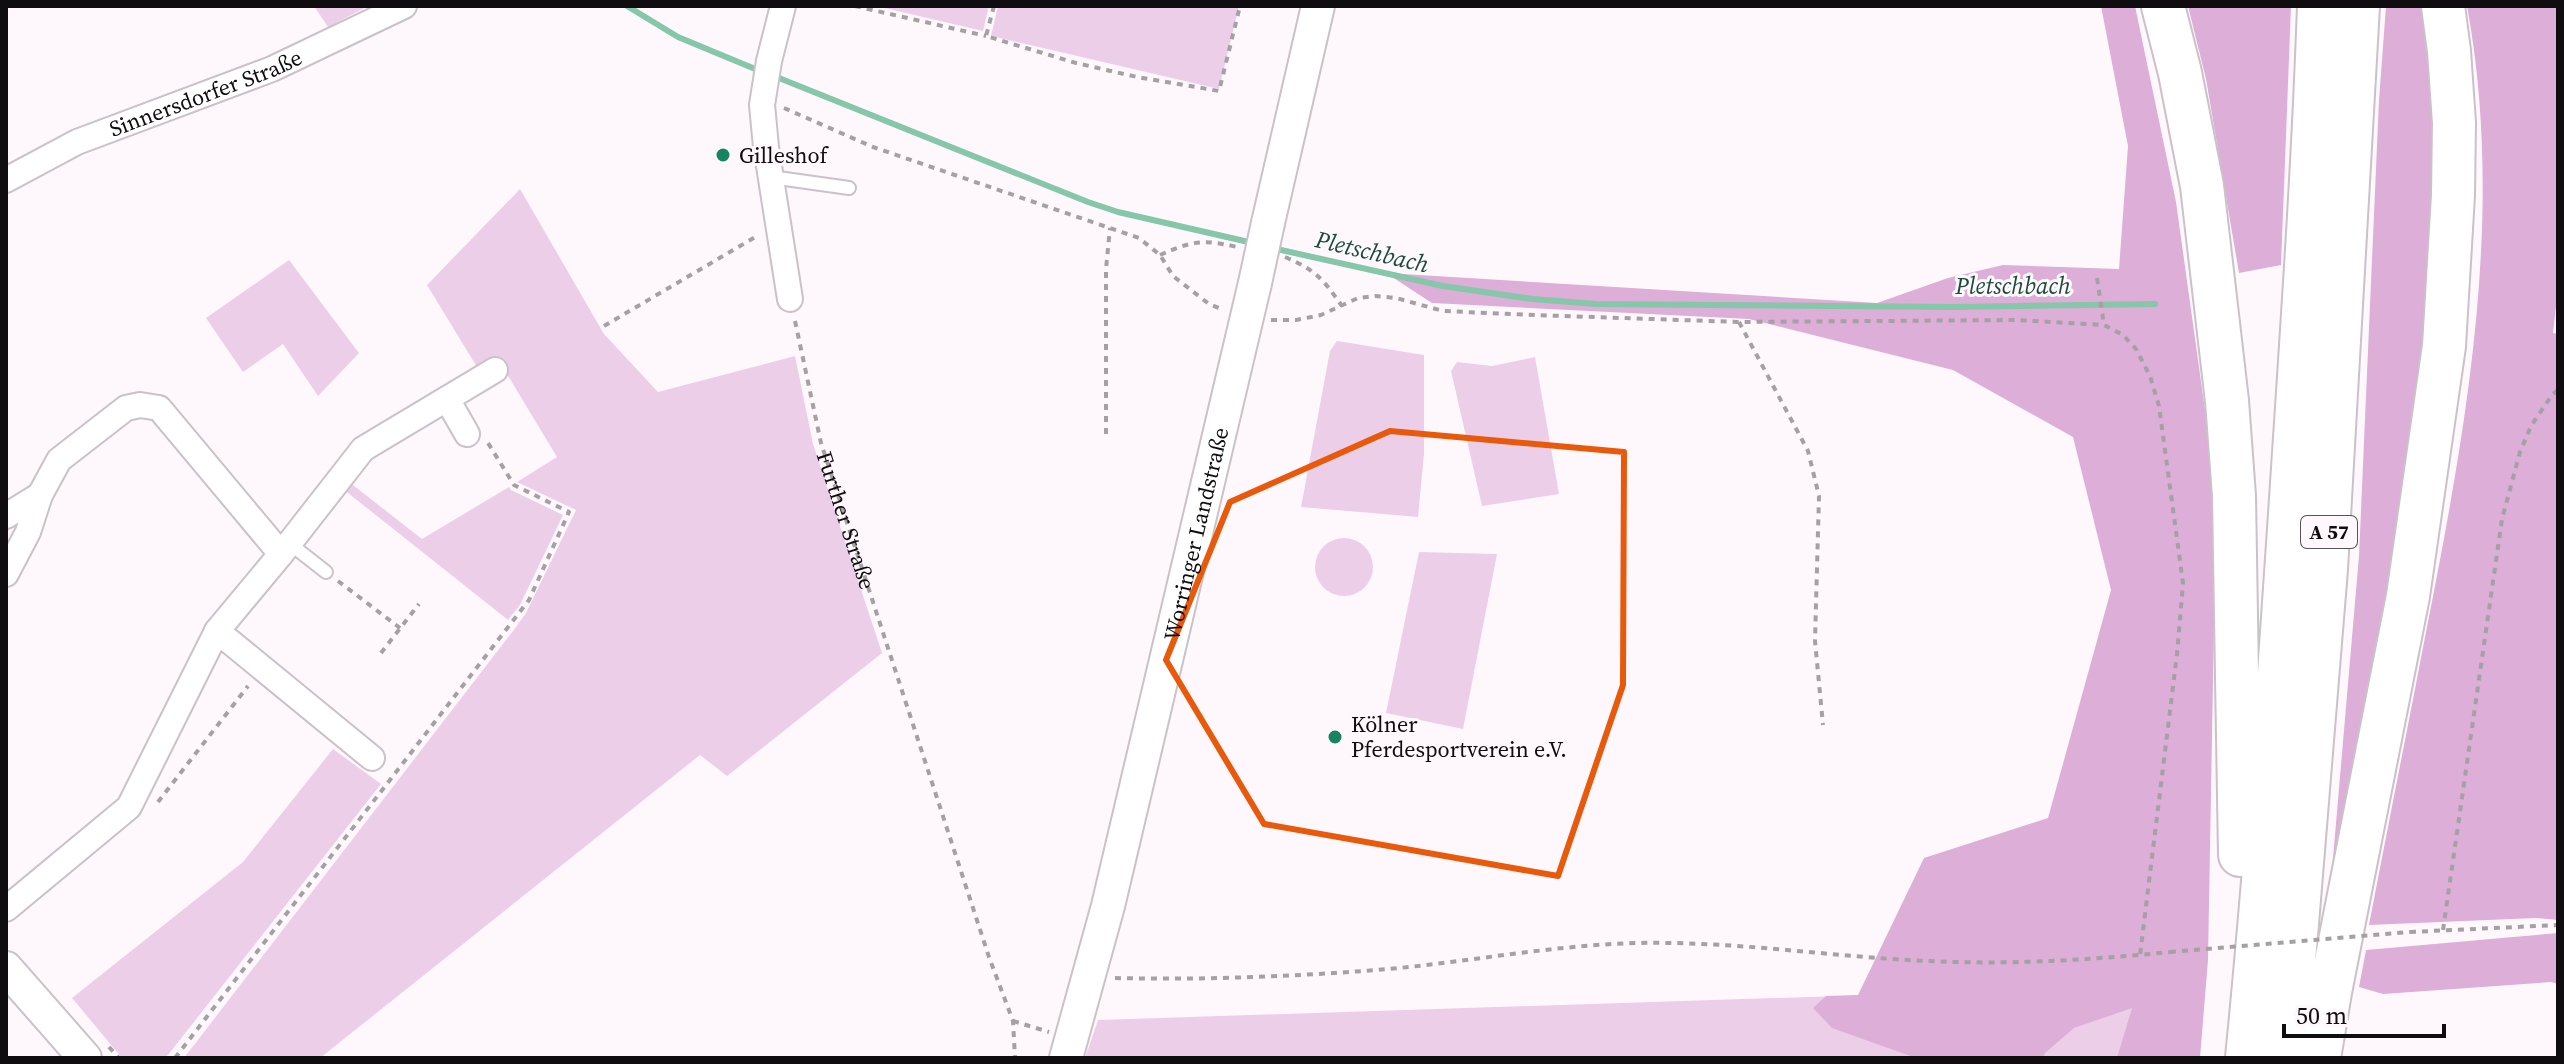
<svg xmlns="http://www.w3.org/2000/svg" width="2564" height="1064" font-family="'Source Serif 4',serif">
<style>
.green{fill:#edcee9}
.forest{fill:#ddaed8}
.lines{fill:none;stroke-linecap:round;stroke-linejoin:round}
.stream{stroke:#86c6a9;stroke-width:6}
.lane-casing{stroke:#cac1c9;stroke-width:16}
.street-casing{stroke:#cac1c9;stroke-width:28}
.secondary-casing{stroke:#cac1c9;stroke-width:36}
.highway-casing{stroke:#cac1c9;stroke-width:46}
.path{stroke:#a5a0a4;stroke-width:4;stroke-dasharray:6 6;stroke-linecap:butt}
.lane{stroke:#fff;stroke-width:12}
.street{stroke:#fff;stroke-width:24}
.secondary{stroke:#fff;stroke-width:32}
.highway{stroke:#fff;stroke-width:42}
.secondary-bridge-casing{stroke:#cac1c9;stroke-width:36;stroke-linecap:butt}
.path-bridge{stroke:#a5a0a4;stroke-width:4;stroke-dasharray:6 6;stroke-linecap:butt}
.secondary-bridge{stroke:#fff;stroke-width:32}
.marked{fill:none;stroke:#e8590c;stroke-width:6;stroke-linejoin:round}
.poi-dot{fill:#188360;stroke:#fef8fd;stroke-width:3}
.labels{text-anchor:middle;stroke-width:6;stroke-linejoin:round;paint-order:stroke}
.shield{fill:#fef8fd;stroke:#575457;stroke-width:2}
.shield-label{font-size:20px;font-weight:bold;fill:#100d10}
.street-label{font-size:22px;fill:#100d10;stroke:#fef8fd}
.poi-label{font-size:22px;fill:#100d10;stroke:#fef8fd;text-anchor:start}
.water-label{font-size:24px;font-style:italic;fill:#1a4e3a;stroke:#fef8fd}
</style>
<rect width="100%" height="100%" fill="#fef8fd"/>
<g class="green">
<path d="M314,6h54l-40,21z"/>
<path d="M876,6h113l-6,25z"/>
<path d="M998,6h241l-20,83 -228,-53z"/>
<path d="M520,189l84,145 54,58 137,-36 18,88 69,209 -155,123 -27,-21 -380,303h-136l332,-431 10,-14 50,-103 -59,-28 40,-25 -61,-101 -19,11 -50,-82z"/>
<path d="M289,260l70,93 -41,43 -35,-52 -40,28 -37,-54z"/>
<path d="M1337,341l87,14v99l-6,63 -117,-10 29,-156z"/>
<path d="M1535,357l24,137 -77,12 -31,-135 6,-9 35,4z"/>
<path d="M349,482l73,57 87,-52 2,3 52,25 -43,90 -12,15 -165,-131z"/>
<circle cx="1344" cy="567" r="29"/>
<path d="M1419,552l78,2 -34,175 -77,-16z"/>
<path d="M333,749l48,35 -213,271 -4,3h-42l-50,-60 171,-136z"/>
<path d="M2176,985l-8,73h-1083l13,-38z"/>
</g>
<g class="forest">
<path d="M2101,6h34l41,196 33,237 6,130 -7,391 -8,98h-83l15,-50 -58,20 -29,25 -2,5h-127l-84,-30 -19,-20 13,-12 32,-1 66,-137 124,-40 63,-228 -38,-153 -120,-67 -204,-51 -317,-16 -46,-30 491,30 71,-25 55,-13 116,4 9,-123z"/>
<path d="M2188,6h103l-10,259 -42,8 -33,-194z"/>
<path d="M2386,6h37l9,53 9,137 -12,148 -38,238 -64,346 32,-372 20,-456z"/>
<path d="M2467,6h91v282l-5,45 5,1v586l-22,-2 -167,7c19,-99 39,-199 58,-298 40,-203 78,-415 40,-621z"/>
<path d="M2558,933v51l-7,-2 -168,12 -24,-7 7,-37z"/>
</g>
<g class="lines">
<g class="stream">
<path d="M627,6l51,31 82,34"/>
<path d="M774,76l314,126 30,10 135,31"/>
<path d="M1272,248l171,38 89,13 64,5 356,3 203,-3"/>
</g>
<g class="lane-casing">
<g id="lane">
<path d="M771,177l78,11"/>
<path d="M289,543l37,29"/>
</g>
</g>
<g class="street-casing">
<g id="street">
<path d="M783,6l-14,55 -7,44 4,42 24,152"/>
<path id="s2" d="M6,180l71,-38 195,-73 132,-63"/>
<path d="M447,399l20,35"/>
<path d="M6,516l34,-21"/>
<path d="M281,554l82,-105 132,-79"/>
<path d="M6,574l22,-42 12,-37 19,-35 67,-52 14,-3 19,3 122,146 -64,77"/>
<path d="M6,909l123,-102 88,-176 155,127"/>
</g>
</g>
<g class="secondary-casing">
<g id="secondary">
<path d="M1268,223l50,-217"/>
<path d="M6,968l79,90"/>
<path id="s3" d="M1066,1058l42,-152 147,-623"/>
</g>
</g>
<g class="highway-casing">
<g id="highway">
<path d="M2163,6l17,67 22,113 25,215 7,95 6,359"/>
<path d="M2247,1058c18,-181 31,-362 43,-544 11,-169 23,-338 29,-508"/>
<path d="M2286,1058l40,-489 32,-563"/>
<path d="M2319,1058l11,-66 78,-396 36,-250 9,-151 1,-72 -5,-72 -6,-45"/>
</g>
</g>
<g class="path">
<path d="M855,6l131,30"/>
<path d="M994,6l-8,30 90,27 61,14 82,14 21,-85"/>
<path d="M784,108l89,39 266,91 21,17 13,21 36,28 15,6"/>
<path d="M1160,255c32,-14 43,-16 77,-8"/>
<path d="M1285,257c32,14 37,21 57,49"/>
<path d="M2097,278l7,47"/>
<path d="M1271,320h25l25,-5 37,-17 17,-2 21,2 47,13 91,4 205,7 277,-2 88,5 19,10 13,14 14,27 9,30 24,177 -6,71 -37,301"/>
<path id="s1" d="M795,321l26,122 168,514 24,64 2,37"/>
<path d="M1739,322l69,129 11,45 -4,145 8,84"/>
<path d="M604,326l153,-90"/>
<path d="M1106,434v-165l4,-41"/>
<path d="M338,581l62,47"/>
<path d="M381,653l38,-49"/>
<path d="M158,802l90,-116"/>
<path d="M2443,930l59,-411 18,-67 11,-26 21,-31 6,-5"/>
<path d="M2410,932l148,-7"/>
<path d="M1115,978c82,2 166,-1 248,-7 92,-6 183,-26 276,-28 97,-2 193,14 289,18 81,4 161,-1 242,-9"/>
<path d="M1013,1021l36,11"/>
<path d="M109,1047l10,11"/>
<path d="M175,1058l354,-458 40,-88 -55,-27 -26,-42"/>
</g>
<use href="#lane" class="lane"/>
<use href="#street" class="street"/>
<use href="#secondary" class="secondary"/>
<use href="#highway" class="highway"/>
<g class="secondary-bridge-casing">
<path id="secondary-bridge" d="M1255,283l13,-60"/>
</g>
<path class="path-bridge" d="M2170,952l240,-20"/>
<use href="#secondary-bridge" class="secondary-bridge"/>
</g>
<path class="marked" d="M1390,431l234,21 -1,233 -65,191 -294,-52 -98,-164 64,-158z"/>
<g class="poi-dot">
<circle cx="723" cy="155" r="8"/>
<circle cx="1335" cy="737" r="8"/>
</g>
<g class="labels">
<rect class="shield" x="2301" y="516" width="56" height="32" rx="6"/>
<g class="shield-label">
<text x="2329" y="539">A 57</text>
</g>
<g class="street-label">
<text dy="8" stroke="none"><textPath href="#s2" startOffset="218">Sinnersdorfer Straße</textPath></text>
<text dy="8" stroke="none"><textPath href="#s1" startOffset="206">Further Straße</textPath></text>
<text dy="8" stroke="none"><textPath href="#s3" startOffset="540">Worringer Landstraße</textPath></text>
</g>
<g class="poi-label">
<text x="739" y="163">Gilleshof</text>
<text x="1351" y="732">Kölner<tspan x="1351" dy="25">Pferdesportverein e.V.</tspan></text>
</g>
<g class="water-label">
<text transform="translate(1372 252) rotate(13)" y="8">Pletschbach</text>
<text x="2013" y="294">Pletschbach</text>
</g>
</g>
<rect width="2564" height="1064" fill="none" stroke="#100d10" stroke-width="16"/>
<path d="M2284 1024v12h160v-12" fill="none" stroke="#100d10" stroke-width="4"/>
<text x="2296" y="1024" font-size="24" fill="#100d10" stroke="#fef8fd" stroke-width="6" paint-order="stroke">50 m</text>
</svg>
